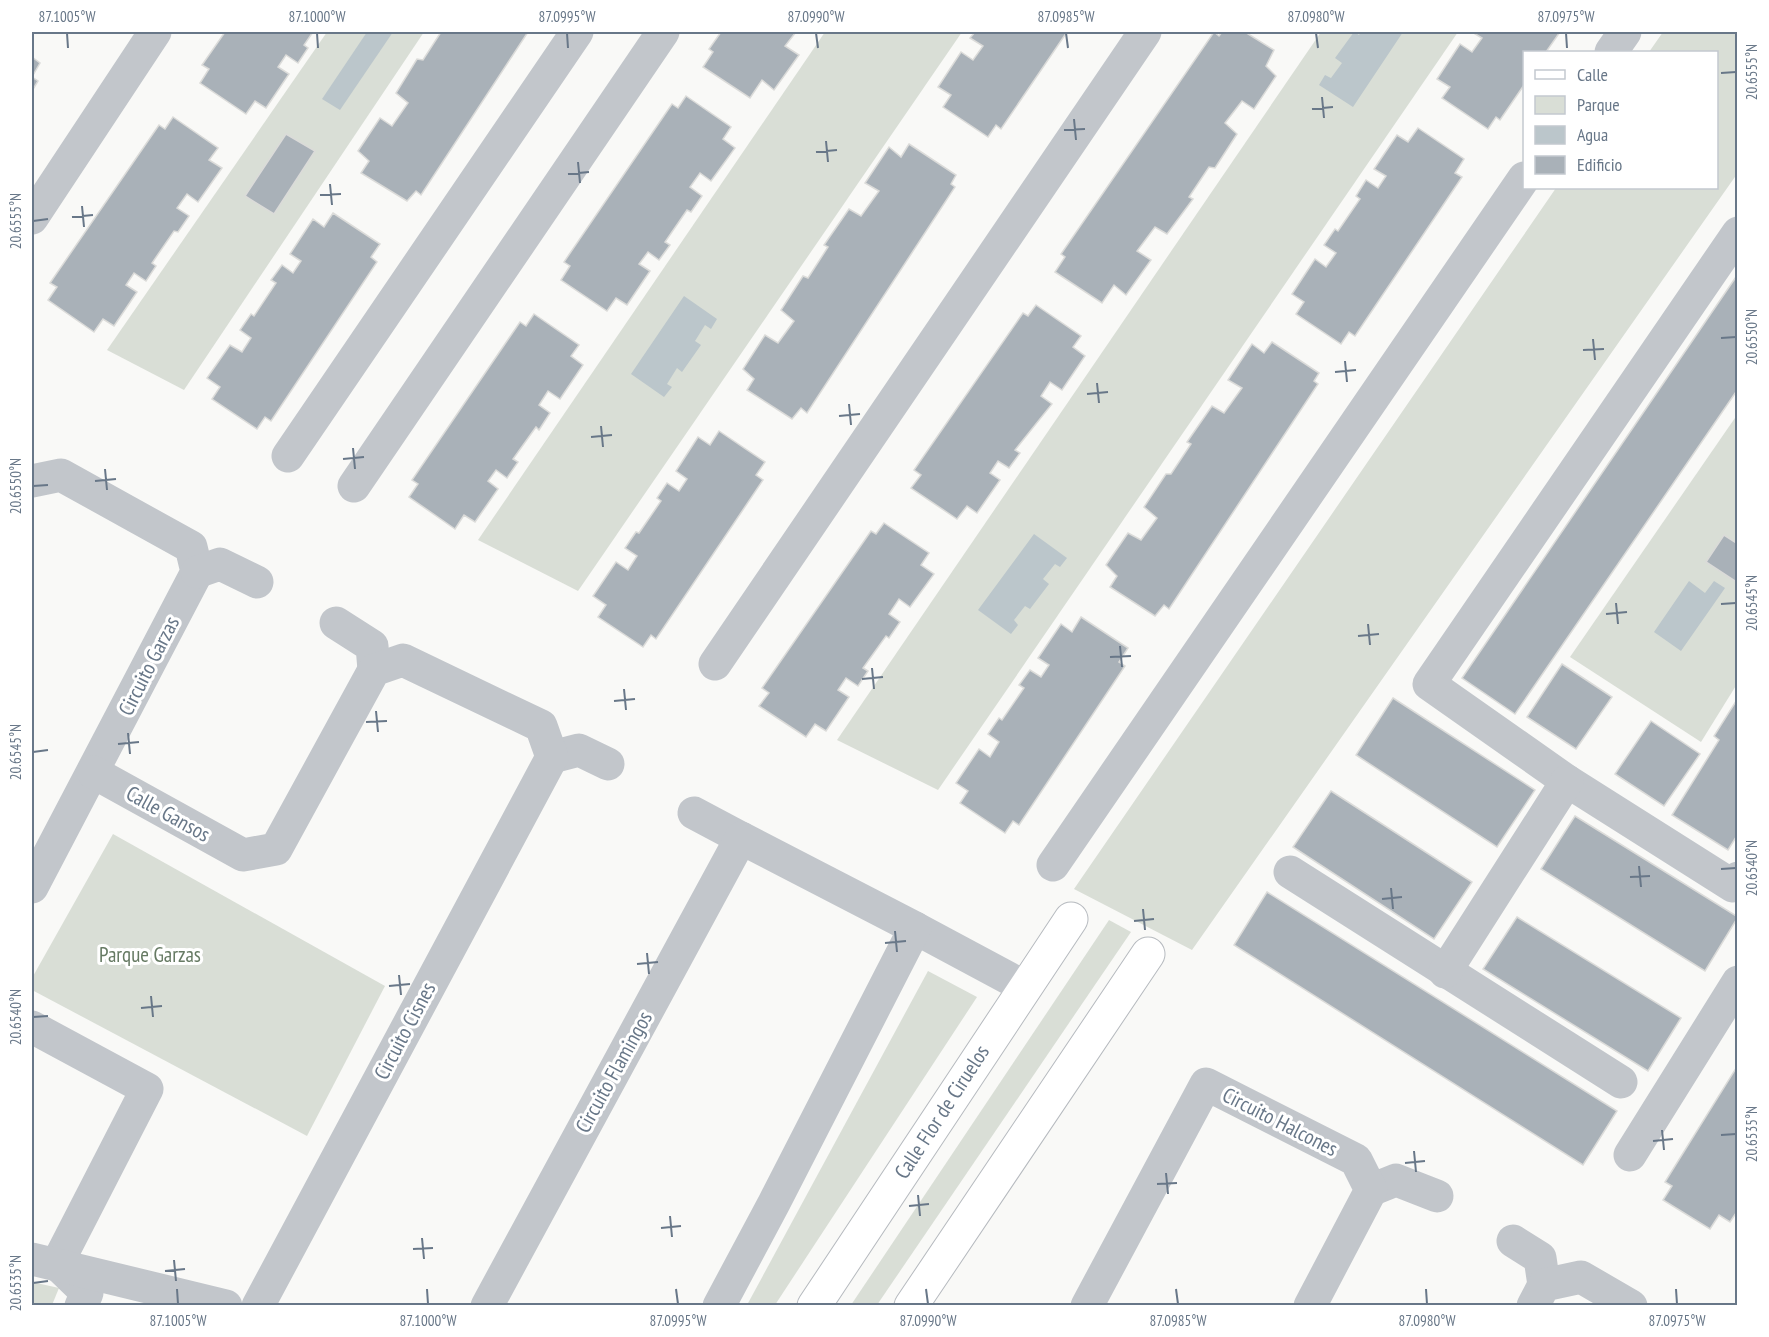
<svg xmlns="http://www.w3.org/2000/svg" width="1769" height="1337" font-family="'PT Sans Narrow',sans-serif">
<style>
.green{fill:#d9ded6}
.water{fill:#bbc6cb}
.building{fill:#a9b1b8;stroke:#dbdbd9;stroke-width:1.5}
.lines{fill:none;stroke-linecap:round;stroke-linejoin:round}
.major-casing{stroke:#b6babf;stroke-width:35}
.minor{stroke:#c2c6cb;stroke-width:33}
.major{stroke:#fff;stroke-width:33}
.ticks{fill:none;stroke:#687788;stroke-width:2}
.labels{text-anchor:middle;stroke-width:6;stroke-linejoin:round;paint-order:stroke}
.street-label{font-size:21px;fill:#687788;stroke:#fff}
.park-label{font-size:21px;fill:#667a63;stroke:#fff}
.neatline{fill:none;stroke:#687788;stroke-width:2}
.ticks-label{font-size:15px;text-anchor:middle;fill:#687788}
</style>
<rect width="100%" height="100%" fill="#f9f9f7"/>
<g class="green">
<path d="M327,32h97l-240,358 -77,-40z"/>
<path d="M825,32h137l-384,559 -100,-51z"/>
<path d="M1321,32h137l-520,758 -101,-50z"/>
<path d="M1663,32h74v142l-545,776 -118,-61 482,-701h160v-136h-67z"/>
<path d="M1737,415v269l-36,58 -131,-85z"/>
<path d="M113,834l272,152 -78,150 -275,-146v-12z"/>
<path d="M1109,920l22,12 -254,373h-26z"/>
<path d="M928,971l49,26 -202,308h-28z"/>
<path d="M32,1282l27,6 -7,17 -20,1z"/>
</g>
<g class="water">
<path d="M367,32h26l-53,78 -18,-11z"/>
<path d="M1354,32l5,3 2,-3h42l-50,75 -34,-22 6,-10 6,3 11,-15 -7,-5z"/>
<path d="M684,296l33,23 -6,10 -6,-4 -10,16 6,4 -19,27 -5,-4 -10,16 5,3 -8,10 -33,-23z"/>
<path d="M1034,534l33,24 -7,9 -5,-3 -12,15 6,5 -19,25 -5,-3 -11,14 4,5 -7,9 -33,-24z"/>
<path d="M1689,581l16,12 9,-12 11,7 -44,63 -27,-19z"/>
</g>
<g class="building">
<path d="M225,32h88l-9,13 4,3 -10,15 -12,-8 -8,12 11,7 -23,34 -11,-7 -9,13 -46,-31 9,-14 -7,-4z"/>
<path d="M441,32h87l-107,163 -5,-4 -9,10 -46,-28 8,-12 -11,-10 22,-33 12,8 16,-23 -12,-10 21,-34 6,1z"/>
<path d="M721,32h75l-11,14 14,9 -25,35 -12,-10 -12,18 -47,-31 10,-15 -4,-3z"/>
<path d="M975,32h92l-66,97 -5,-4 -8,12 -45,-30 8,-12 -13,-8 23,-35 12,8 10,-14 -13,-8z"/>
<path d="M1214,32l5,4 3,-4h23l29,18 -8,16 10,10 -22,33 -12,-8 -17,22 12,11 -22,34 -6,-1 -20,30 4,2 -26,35 -12,-7 -18,24 14,9 -25,35 -12,-10 -12,18 -47,-31 10,-15 -4,-3z"/>
<path d="M1472,32h88l-14,20h-22v33l-24,35 -4,-3 -8,12 -46,-31 8,-11 -13,-8 23,-35 12,8 10,-14z"/>
<path d="M32,57l8,6 -8,14 6,4 -6,10z"/>
<path d="M686,96l45,31 -8,12 12,9 -24,33 -11,-8 -10,14 12,9 -11,16 -4,-2 -22,32 5,3 -11,15 -11,-8 -9,12 11,7 -23,34 -11,-7 -9,13 -46,-31 9,-14 -6,-4 108,-158 6,4z"/>
<path d="M173,117l45,31 -9,12 13,8 -24,34 -11,-8 -10,14 12,8 -11,16 -4,-1 -22,32 4,3 -10,15 -12,-8 -8,12 11,7 -23,34 -11,-7 -9,13 -46,-32 9,-13 -7,-4 109,-158 6,4z"/>
<path d="M1418,128l46,31 -9,14 7,4 -107,159 -6,-4 -8,12 -45,-30 8,-12 -12,-8 23,-35 11,8 10,-14 -12,-8 11,-16 3,2 22,-32 -4,-3 10,-16 12,8 8,-12 -12,-7 23,-34 11,7z"/>
<path d="M286,134l29,17 -41,63 -29,-18z"/>
<path d="M909,144l47,31 -5,9 4,3 -148,226 -6,-5 -9,11 -45,-29 7,-11 -11,-10 22,-34 13,8 16,-22 -13,-11 22,-34 5,2 20,-31 -4,-2 25,-36 12,7 18,-25 -14,-8 24,-36 12,10z"/>
<path d="M333,213l47,31 -9,13 6,5 -106,159 -6,-4 -8,12 -45,-30 8,-12 -13,-9 23,-33 12,7 9,-14 -11,-8 11,-16 3,2 22,-33 -5,-3 11,-15 11,8 8,-12 -11,-7 23,-35 11,8z"/>
<path d="M1738,274v115l-223,325 -53,-36z"/>
<path d="M1036,305l45,31 -8,11 12,9 -23,34 -12,-8 -9,14 11,8 -37,46 5,3 -11,15 -11,-7 -8,12 10,7 -23,33 -10,-7 -10,13 -46,-31 10,-13 -7,-5 109,-157 5,3z"/>
<path d="M534,314l45,31 -8,11 12,9 -23,34 -12,-8 -9,14 11,8 -11,17 -3,-3 -23,32 5,3 -11,16 -11,-8 -8,11 10,8 -23,33 -11,-7 -9,14 -46,-32 9,-13 -6,-4 108,-158 6,4z"/>
<path d="M1272,342l47,31 -5,8 4,3 -149,225 -5,-4 -9,11 -45,-29 7,-11 -11,-11 22,-32 13,7 16,-22 -13,-11 22,-33h5l20,-30 -4,-2 25,-36 12,7 18,-25 -14,-8 24,-36 12,9z"/>
<path d="M719,431l46,31 -9,13 7,5 -107,159 -5,-4 -8,12 -45,-30 8,-12 -13,-9 23,-34 12,8 9,-14 -12,-8 11,-16 3,1 22,-32 -4,-3 10,-15 12,8 8,-12 -11,-8 22,-34 12,8z"/>
<path d="M884,523l45,30 -8,12 13,9 -24,33 -11,-8 -10,15 11,8 -11,16 -3,-2 -23,32 5,3 -10,15 -12,-8 -8,12 11,7 -23,34 -11,-7 -9,13 -47,-31 10,-13 -7,-5 109,-157 5,3z"/>
<path d="M1724,535l14,9v39l-32,-21z"/>
<path d="M1081,617l47,31 -9,14 6,4 -106,159 -6,-4 -8,12 -45,-30 8,-12 -12,-8 23,-34 11,8 9,-15 -11,-8 11,-16 3,2 22,-32 -5,-3 11,-15 11,7 8,-12 -11,-7 23,-34 11,8z"/>
<path d="M1562,664l50,33 -36,52 -49,-32z"/>
<path d="M1393,698l142,92 -38,57 -141,-92z"/>
<path d="M1738,698v136l-10,16 -56,-35 47,-75 -5,-4z"/>
<path d="M1651,721l49,33 -36,52 -49,-32z"/>
<path d="M1331,791l141,91 -38,57 -141,-92z"/>
<path d="M1575,816l163,101 -33,54 -164,-102z"/>
<path d="M1267,892l350,219 -34,54 -349,-220z"/>
<path d="M1517,917l164,101 -33,53 -165,-102z"/>
<path d="M1738,1065v145l-8,12 -11,-7 -9,14 -47,-29 9,-14 -7,-4z"/>
</g>
<g class="lines">
<g class="major-casing">
<g id="major">
<path d="M814,1306l257,-387"/>
<path d="M911,1306l237,-352"/>
</g>
</g>
<g class="minor">
<path d="M1611,52l14,-20"/>
<path d="M32,218l123,-186"/>
<path d="M1738,233l-309,451 138,97 166,105 5,-8"/>
<path d="M288,456l289,-424"/>
<path d="M32,481l29,-6 130,72 6,25 -165,315"/>
<path d="M354,486l309,-454"/>
<path d="M197,572l23,-8 37,18"/>
<path d="M336,623l36,23 2,24"/>
<path d="M715,664l430,-632"/>
<path d="M552,757l27,-7 29,14"/>
<path d="M93,772l150,83 33,-6 98,-179 29,-10 138,66 11,31 -294,549"/>
<path d="M694,813l47,25"/>
<path d="M1053,865l471,-687"/>
<path d="M1290,872l331,210"/>
<path d="M915,928l110,59"/>
<path d="M1445,972l122,-191"/>
<path d="M32,1027l115,62 -90,175 30,29 -6,13"/>
<path d="M1630,1155l108,-173"/>
<path d="M1371,1190l25,-10 41,16"/>
<path d="M1513,1241l27,17 4,27"/>
<path d="M32,1259l194,47"/>
<path d="M487,1306l254,-468 174,90 -141,275 -55,103"/>
<path d="M1087,1306l119,-222 150,76 15,30 -61,116"/>
<path d="M1533,1306l11,-21 37,-8 50,29"/>
</g>
<use href="#major" class="major"/>
</g>
<path class="ticks" d="M67,33l1,15M317,33l1,15M567,33l1,15M816,33l2,15M1066,33l2,15M1316,33l2,15M1566,33l1,15M1721,73l15,-1M1322,97l2,21M1312,109l21,-2M1074,119l2,21M1064,130l21,-1M826,141l2,21M816,152l21,-2M578,162l2,21M568,174l21,-2M330,184l2,21M320,195l21,-1M82,206l2,21M72,217l21,-2M33,221l15,-2M1721,338l15,-1M1593,339l2,21M1583,350l21,-1M1345,361l2,21M1335,372l21,-2M1097,383l2,20M1087,394l21,-2M849,404l2,21M839,416l21,-2M601,426l2,21M591,437l21,-2M353,448l2,21M343,459l21,-2M105,469l2,21M95,481l21,-2M33,486l15,-1M1616,603l2,21M1721,604l15,-1M1606,614l21,-2M1368,624l2,21M1358,636l21,-2M1120,646l2,21M1110,657l21,-1M872,668l2,21M862,679l21,-2M624,689l2,21M614,701l21,-2M376,711l2,21M366,722l21,-1M128,733l2,21M118,744l21,-2M33,752l15,-2M1639,866l2,21M1721,869l15,-1M1630,877l20,-1M1391,888l2,21M1382,899l20,-2M1143,909l2,21M1134,921l20,-2M895,931l2,21M885,943l21,-2M647,953l2,21M637,964l21,-2M399,975l2,20M389,986l21,-2M151,996l2,21M141,1008l21,-2M33,1017l15,-1M1662,1130l2,20M1721,1135l15,-1M1653,1141l20,-2M1414,1151l2,21M1405,1163l20,-2M1166,1173l2,21M1157,1184l20,-1M918,1195l2,21M909,1206l20,-2M670,1216l2,21M661,1228l20,-2M422,1238l2,21M413,1249l20,-1M174,1260l2,21M165,1271l20,-2M33,1283l15,-2M177,1289l1,15M427,1289l1,15M676,1289l2,15M926,1289l2,15M1176,1289l2,15M1426,1289l1,15M1676,1289l1,15"/>
<g class="labels">
<g class="street-label">
<text transform="translate(149 666) rotate(-63)" y="7">Circuito Garzas</text>
<text transform="translate(168 814) rotate(29)" y="7">Calle Gansos</text>
<text transform="translate(405 1031) rotate(-62)" y="7">Circuito Cisnes</text>
<text transform="translate(614 1072) rotate(-61)" y="7">Circuito Flamingos</text>
<text transform="translate(942 1112) rotate(-57)" y="7">Calle Flor de Ciruelos</text>
<text transform="translate(1280 1122) rotate(27)" y="7">Circuito Halcones</text>
</g>
<g class="park-label">
<text x="150" y="962">Parque Garzas</text>
</g>
</g>
<rect width="1769" height="1337" fill="none" stroke="#ffffff" stroke-width="66"/>
<rect x="1523" y="51" width="195" height="138" fill="#ffffff" stroke="#c3c9cf" stroke-width="1.5"/>
<rect x="1535" y="70" width="30" height="9" fill="#ffffff" stroke="#c3c9cf" stroke-width="1.5"/>
<text x="1577" y="81" font-size="18" fill="#687788">Calle</text>
<rect x="1535" y="96" width="30" height="18" fill="#d9ded6" stroke="#c3c9cf" stroke-width="1.5"/>
<text x="1577" y="111" font-size="18" fill="#687788">Parque</text>
<rect x="1535" y="126" width="30" height="18" fill="#bbc6cb" stroke="#c3c9cf" stroke-width="1.5"/>
<text x="1577" y="141" font-size="18" fill="#687788">Agua</text>
<rect x="1535" y="156" width="30" height="18" fill="#a9b1b8" stroke="#c3c9cf" stroke-width="1.5"/>
<text x="1577" y="171" font-size="18" fill="#687788">Edificio</text>
<rect x="33" y="33" width="1703" height="1271" class="neatline"/>
<g class="ticks-label">
<text x="67" y="22">87.1005°W</text>
<text x="317" y="22">87.1000°W</text>
<text x="567" y="22">87.0995°W</text>
<text x="816" y="22">87.0990°W</text>
<text x="1066" y="22">87.0985°W</text>
<text x="1316" y="22">87.0980°W</text>
<text x="1566" y="22">87.0975°W</text>
<text transform="translate(1752 72) rotate(-90)" y="5">20.6555°N</text>
<text transform="translate(16 221) rotate(-90)" y="5">20.6555°N</text>
<text transform="translate(1752 337) rotate(-90)" y="5">20.6550°N</text>
<text transform="translate(16 486) rotate(-90)" y="5">20.6550°N</text>
<text transform="translate(1752 603) rotate(-90)" y="5">20.6545°N</text>
<text transform="translate(16 752) rotate(-90)" y="5">20.6545°N</text>
<text transform="translate(1752 868) rotate(-90)" y="5">20.6540°N</text>
<text transform="translate(16 1017) rotate(-90)" y="5">20.6540°N</text>
<text transform="translate(1752 1134) rotate(-90)" y="5">20.6535°N</text>
<text transform="translate(16 1283) rotate(-90)" y="5">20.6535°N</text>
<text x="178" y="1326">87.1005°W</text>
<text x="428" y="1326">87.1000°W</text>
<text x="678" y="1326">87.0995°W</text>
<text x="928" y="1326">87.0990°W</text>
<text x="1178" y="1326">87.0985°W</text>
<text x="1427" y="1326">87.0980°W</text>
<text x="1677" y="1326">87.0975°W</text>
</g>
</svg>
